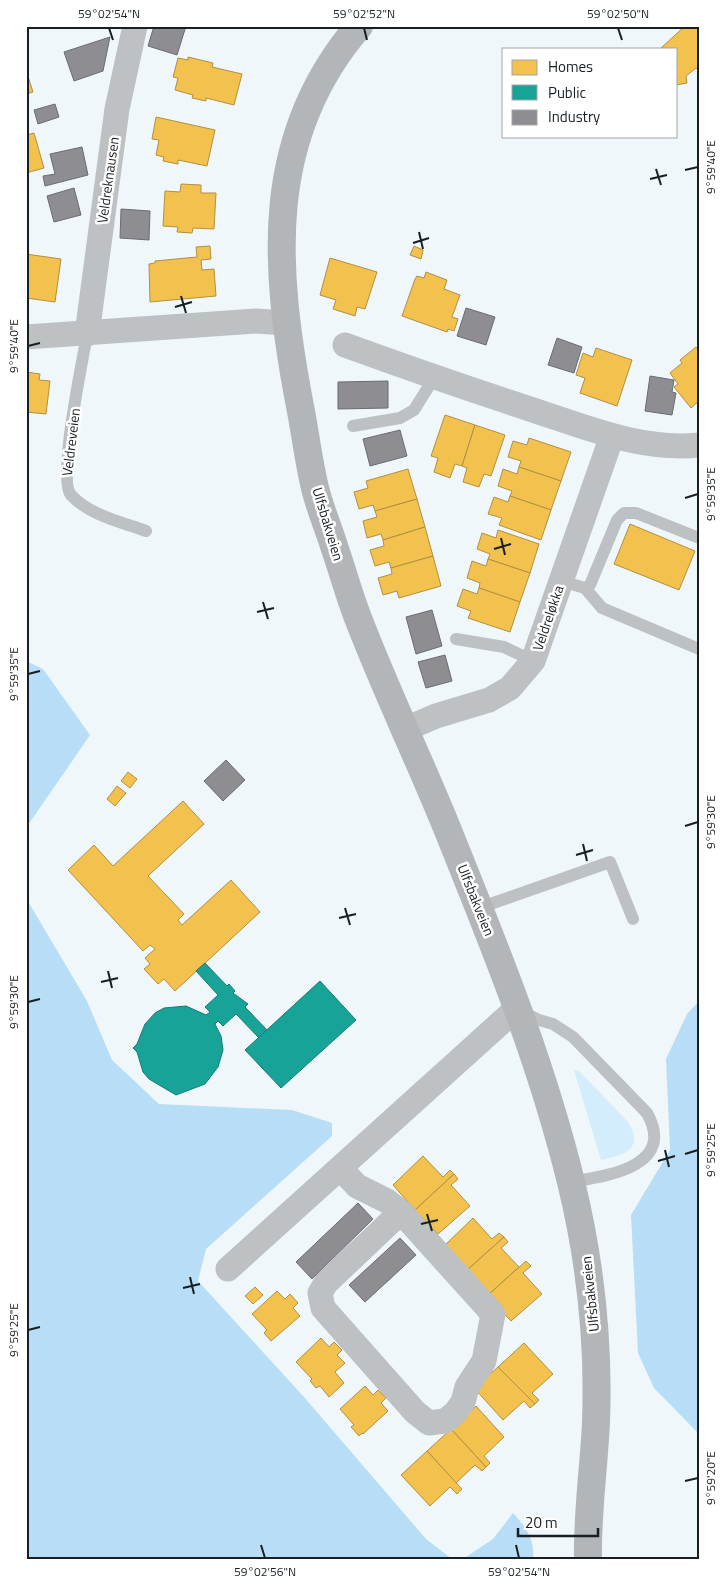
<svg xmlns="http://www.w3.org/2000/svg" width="725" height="1585" font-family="'Titillium Web',sans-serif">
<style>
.green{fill:#d3edfc}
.forest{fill:#b7def6}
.homes{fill:#f2c14e;stroke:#b19041}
.public{fill:#17a398;stroke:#177b75}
.industry{fill:#8d8d92;stroke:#6a6c71}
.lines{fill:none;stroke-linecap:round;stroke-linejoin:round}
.lane{stroke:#bec1c3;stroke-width:12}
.street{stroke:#bec1c3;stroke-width:25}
.secondary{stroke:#b3b6b9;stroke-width:28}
.ticks{fill:none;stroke:#181f23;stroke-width:2}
.labels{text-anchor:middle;stroke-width:5;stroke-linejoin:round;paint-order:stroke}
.street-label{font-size:14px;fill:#181f23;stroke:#fff}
.neatline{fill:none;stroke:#181f23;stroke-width:2}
.ticks-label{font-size:12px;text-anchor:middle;fill:#181f23}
</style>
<rect width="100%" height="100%" fill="#f0f7fb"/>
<path class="green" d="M574,1070l5,1 49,51c17,27 -4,33 -27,38z"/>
<g class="forest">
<path d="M26,661l17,8 47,66 -64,93z"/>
<path d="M26,898l61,103 25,59 47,44 133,6 40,13v13l-126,113 -8,32 106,116 122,142 26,20h-426z"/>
<path d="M699,1001v433l-45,-46 -16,-35 -7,-138 39,-65 -4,-91 21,-45z"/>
<path d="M513,1513c13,14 22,27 20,46h-70l30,-20z"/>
</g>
<g class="homes">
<path d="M685,26h14v45l-3,-3 -10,8 1,7 -11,2v-36l-15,-1z"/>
<path d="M188,57l25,6 -1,4 30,7 -8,31 -28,-7v3l-14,-3 1,-3 -18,-5 3,-12 -5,-1 5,-19 10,2z"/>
<path d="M26,70l7,22 -7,2z"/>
<path d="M156,117l59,13 -8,36 -29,-6v4l-15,-3 1,-4 -8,-2 3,-15 -7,-1z"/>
<path d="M34,133l10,35 -18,5v-38z"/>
<path d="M181,184l20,1v8h15l-2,36 -21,-1 -1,5 -15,-1 1,-5 -15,-1 2,-35 15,1z"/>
<path d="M210,246l1,13 -10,1 1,10 12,-1 2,27 -66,6 -1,-38 6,-1v-2l42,-4 -1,-10z"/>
<path d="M414,246l9,4 -2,9 -11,-4z"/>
<path d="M26,254l35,5 -6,43 -29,-4z"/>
<path d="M330,258l47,14 -12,37 -8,-2 -2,9 -22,-7 3,-9 -16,-5z"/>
<path d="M426,272l21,8 -3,9 16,6 -8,22 6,2 -4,12 -6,-2 -1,3 -45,-16 13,-37 2,-3 7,2z"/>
<path d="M696,347l3,3v51l-8,7 -17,-21 4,-3 -8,-11 12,-10 -2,-3z"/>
<path d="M596,348l36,12 -15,46 -37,-13 5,-15 -9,-3 7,-22 10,4z"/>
<path d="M26,372l14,2 -1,6 11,1 -4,33 -20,-2z"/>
<path d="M445,415l30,10 -13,41 -7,-2 -5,14 -16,-6 4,-14 -7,-2z"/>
<path d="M475,425l30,10 -14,41 -7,-2 -5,13 -16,-5 4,-14 -5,-2z"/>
<path d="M529,438l42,14 -10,29 -42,-14 2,-6 -13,-4 5,-16 14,4z"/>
<path d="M519,467l42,14 -10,29 -41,-14 2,-5 -14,-5 5,-17 14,5z"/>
<path d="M408,469l9,30 -42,12 -2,-6 -14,4 -5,-17 14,-4 -2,-7z"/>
<path d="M510,496l41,14 -10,30 -42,-15 3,-7 -14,-4 6,-17 14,5z"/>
<path d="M417,499l8,28 -42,13 -2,-6 -14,4 -4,-17 14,-4 -2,-6z"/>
<path d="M630,524l65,27 -16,39 -65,-26z"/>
<path d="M425,527l8,29 -42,12 -2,-6 -14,4 -5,-16 14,-4 -1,-6z"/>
<path d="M498,530l41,14 -9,29 -42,-14 2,-5 -13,-5 5,-16 14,5z"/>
<path d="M433,556l8,30 -42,12 -2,-7 -14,4 -5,-17 14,-4 -1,-6z"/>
<path d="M488,559l42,14 -10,29 -41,-14 1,-5 -13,-5 5,-17 14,5z"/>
<path d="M479,588l41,14 -10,30 -42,-14 3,-7 -14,-5 6,-17 14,5z"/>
<path d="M128,772l9,7 -7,9 -9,-7z"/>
<path d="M117,786l9,7 -11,13 -8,-7z"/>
<path d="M183,801l21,23 -56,52 36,38 -6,6 4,5 49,-45 29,32 -85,79 -11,-12 -6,5 -14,-15 6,-5 -5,-6 10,-9 -5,-4 -7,6 -75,-81 26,-25 19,21z"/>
<path d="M423,1156l20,21 7,-7 4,4 -39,36 -22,-25z"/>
<path d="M454,1174l4,5 -7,6 19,21 -32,28 -23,-24z"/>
<path d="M473,1218l19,21 7,-6 5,4 -39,35 -22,-25z"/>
<path d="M504,1237l4,5 -7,6 18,19 -32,29 -22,-24z"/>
<path d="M526,1261l5,5 -8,7 19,21 -31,27 -24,-25z"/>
<path d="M255,1287l8,8 -10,9 -8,-8z"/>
<path d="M277,1291l8,8 5,-5 8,9 -5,5 7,8 -29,25 -7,-8 3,-3 -15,-16z"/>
<path d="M321,1338l8,9 5,-5 8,8 -5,5 8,8 -10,9 9,11 -15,14 -9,-11 -4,2 -6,-7 2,-2 -16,-17z"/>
<path d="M524,1343l29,31 -21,19 7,7 -4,4 -37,-37z"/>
<path d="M498,1367l37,37 -5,4 -6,-7 -21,19 -29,-32z"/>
<path d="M365,1386l8,9 5,-5 8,8 -5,5 7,8 -25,23 -1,-1 -3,3 -8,-9 3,-2 -14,-16z"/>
<path d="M476,1406l28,31 -20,19 6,7 -4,4 -35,-38z"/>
<path d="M451,1429l35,38 -4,4 -7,-6 -19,18 -29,-32z"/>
<path d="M427,1451l35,38 -5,5 -7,-7 -20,19 -29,-31z"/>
</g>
<g class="public">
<path d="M205,963l22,23 2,-2 6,7 -2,2 15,11 -3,3 22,23 -8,8 -23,-24 -13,12 -5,-5 -3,3 6,12 2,14 -5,17 -13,17 -29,11 -27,-16 -6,-7 -6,-20 -4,-4 4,-4 8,-20 10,-11 9,-5 22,-2 20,9 4,-3 -5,-5 13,-12 -22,-24z"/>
<path d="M320,981l36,39 -75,68 -36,-38z"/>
</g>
<g class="industry">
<path d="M154,26h32l-9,29 -29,-9z"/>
<path d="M110,37l-7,34 -29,10 -10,-29z"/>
<path d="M55,104l4,13 -21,7 -4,-14z"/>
<path d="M82,147l6,28 -43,11 -2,-10 12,-2 -5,-20z"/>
<path d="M74,188l7,27 -27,7 -7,-26z"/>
<path d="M121,209l29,2 -1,29 -29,-2z"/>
<path d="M466,308l29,9 -9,28 -29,-9z"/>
<path d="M557,338l25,9 -8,26 -26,-8z"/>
<path d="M650,376l24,4 -2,12 4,1 -4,22 -27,-4z"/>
<path d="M388,381v27l-50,1v-27z"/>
<path d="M400,430l7,26 -37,10 -7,-27z"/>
<path d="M432,610l10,36 -26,8 -10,-37z"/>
<path d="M445,655l7,26 -26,7 -8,-26z"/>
<path d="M226,760l19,20 -22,21 -19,-20z"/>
<path d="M358,1203l15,16 -61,60 -16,-17z"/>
<path d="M400,1238l16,17 -51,47 -16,-17z"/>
</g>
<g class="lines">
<g class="lane">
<path d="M87,334c-4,26 -30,145 -16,161 18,20 50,27 75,36"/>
<path d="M353,426l47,-8 14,-8 20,-32"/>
<path d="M561,581l24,7 5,-3 27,-65 7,-7h12l63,25"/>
<path d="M585,588l17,20 97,41"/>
<path d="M456,639l48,8 29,14"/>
<path d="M479,908l131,-46 23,57"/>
<path d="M521,1011l18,9 14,4 20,13 74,76c30,54 -41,63 -76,69"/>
</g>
<g class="street">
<path d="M87,334l30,-225 18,-83"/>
<path d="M26,337l230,-16 30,2"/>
<path d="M345,345c63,23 127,45 191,66 52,17 107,40 163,34"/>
<path d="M406,729l30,-13 53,-16 21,-12 23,-27 79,-225"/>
<path d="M341,1169l16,17 30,15 14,11 92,102 -9,47 -17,26 -4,15 -8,11 -10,8 -16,2 -14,-11 -92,-104 -3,-15 6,-10 75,-71"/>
<path d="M228,1269l288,-260"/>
</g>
<path class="secondary" d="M359,26c-96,111 -85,241 -60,375 6,29 9,58 16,87 5,21 14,41 20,61 8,23 14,46 23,69 28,73 62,143 91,215 46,114 93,230 122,349 19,78 28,160 25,240 -2,45 -9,91 -8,137"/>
</g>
<path class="ticks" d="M109,28l4,12M364,28l3,12M618,28l4,12M656,169l5,16M685,170l13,-3M650,179l17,-4M419,232l4,17M413,243l16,-5M181,296l5,17M175,307l17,-5M28,346l12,-3M685,498l13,-4M501,538l4,17M494,549l17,-5M263,602l5,17M257,612l17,-4M28,674l12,-3M685,826l13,-4M583,844l4,17M576,855l17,-5M345,908l5,17M339,918l17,-4M108,971l4,17M101,982l17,-4M28,1002l12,-3M665,1150l4,17M685,1154l13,-4M658,1161l17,-5M427,1214l5,17M421,1224l17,-4M190,1277l4,17M183,1288l17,-4M28,1330l12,-3M685,1481l13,-3M261,1545l4,13M516,1545l3,13"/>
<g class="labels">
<g class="street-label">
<text transform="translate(108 180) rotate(-82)" y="5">Veldreknausen</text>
<text transform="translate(71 442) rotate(-83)" y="5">Veldreveien</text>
<text transform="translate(328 524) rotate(73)" y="5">Ulfsbakveien</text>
<text transform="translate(548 618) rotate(-71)" y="5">Veldreløkka</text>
<text transform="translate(476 900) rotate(68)" y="5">Ulfsbakveien</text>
<text transform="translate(590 1294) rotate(-96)" y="5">Ulfsbakveien</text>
</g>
</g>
<rect width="725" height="1585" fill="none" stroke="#ffffff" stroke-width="55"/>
<rect x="502" y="48" width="175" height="90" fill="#ffffff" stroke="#a3a5a7"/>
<rect x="512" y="60" width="25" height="15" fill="#f2c14e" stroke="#a3a5a7"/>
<text x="548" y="72" font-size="15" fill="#181f23">Homes</text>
<rect x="512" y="85" width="25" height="15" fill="#17a398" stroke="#a3a5a7"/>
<text x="548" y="98" font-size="15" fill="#181f23">Public</text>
<rect x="512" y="110" width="25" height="15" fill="#8d8d92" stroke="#a3a5a7"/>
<text x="548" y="122" font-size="15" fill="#181f23">Industry</text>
<path d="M518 1528v8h80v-8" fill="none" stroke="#181f23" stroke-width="2.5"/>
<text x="525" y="1528" font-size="15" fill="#181f23" stroke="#ffffff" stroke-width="4" paint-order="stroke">20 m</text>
<rect x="28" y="28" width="670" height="1530" class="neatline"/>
<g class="ticks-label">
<text x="109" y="18">59°02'54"N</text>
<text x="364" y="18">59°02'52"N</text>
<text x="618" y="18">59°02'50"N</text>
<text transform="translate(711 167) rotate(-90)" y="4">9°59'40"E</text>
<text transform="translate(14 346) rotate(-90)" y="4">9°59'40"E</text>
<text transform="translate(711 494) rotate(-90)" y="4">9°59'35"E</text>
<text transform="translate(14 674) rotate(-90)" y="4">9°59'35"E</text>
<text transform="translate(711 822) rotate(-90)" y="4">9°59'30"E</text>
<text transform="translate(14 1002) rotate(-90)" y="4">9°59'30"E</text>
<text transform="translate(711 1150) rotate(-90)" y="4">9°59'25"E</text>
<text transform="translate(14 1330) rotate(-90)" y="4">9°59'25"E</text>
<text transform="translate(711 1478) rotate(-90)" y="4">9°59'20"E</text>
<text x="265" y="1576">59°02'56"N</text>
<text x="519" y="1576">59°02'54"N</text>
</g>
</svg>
